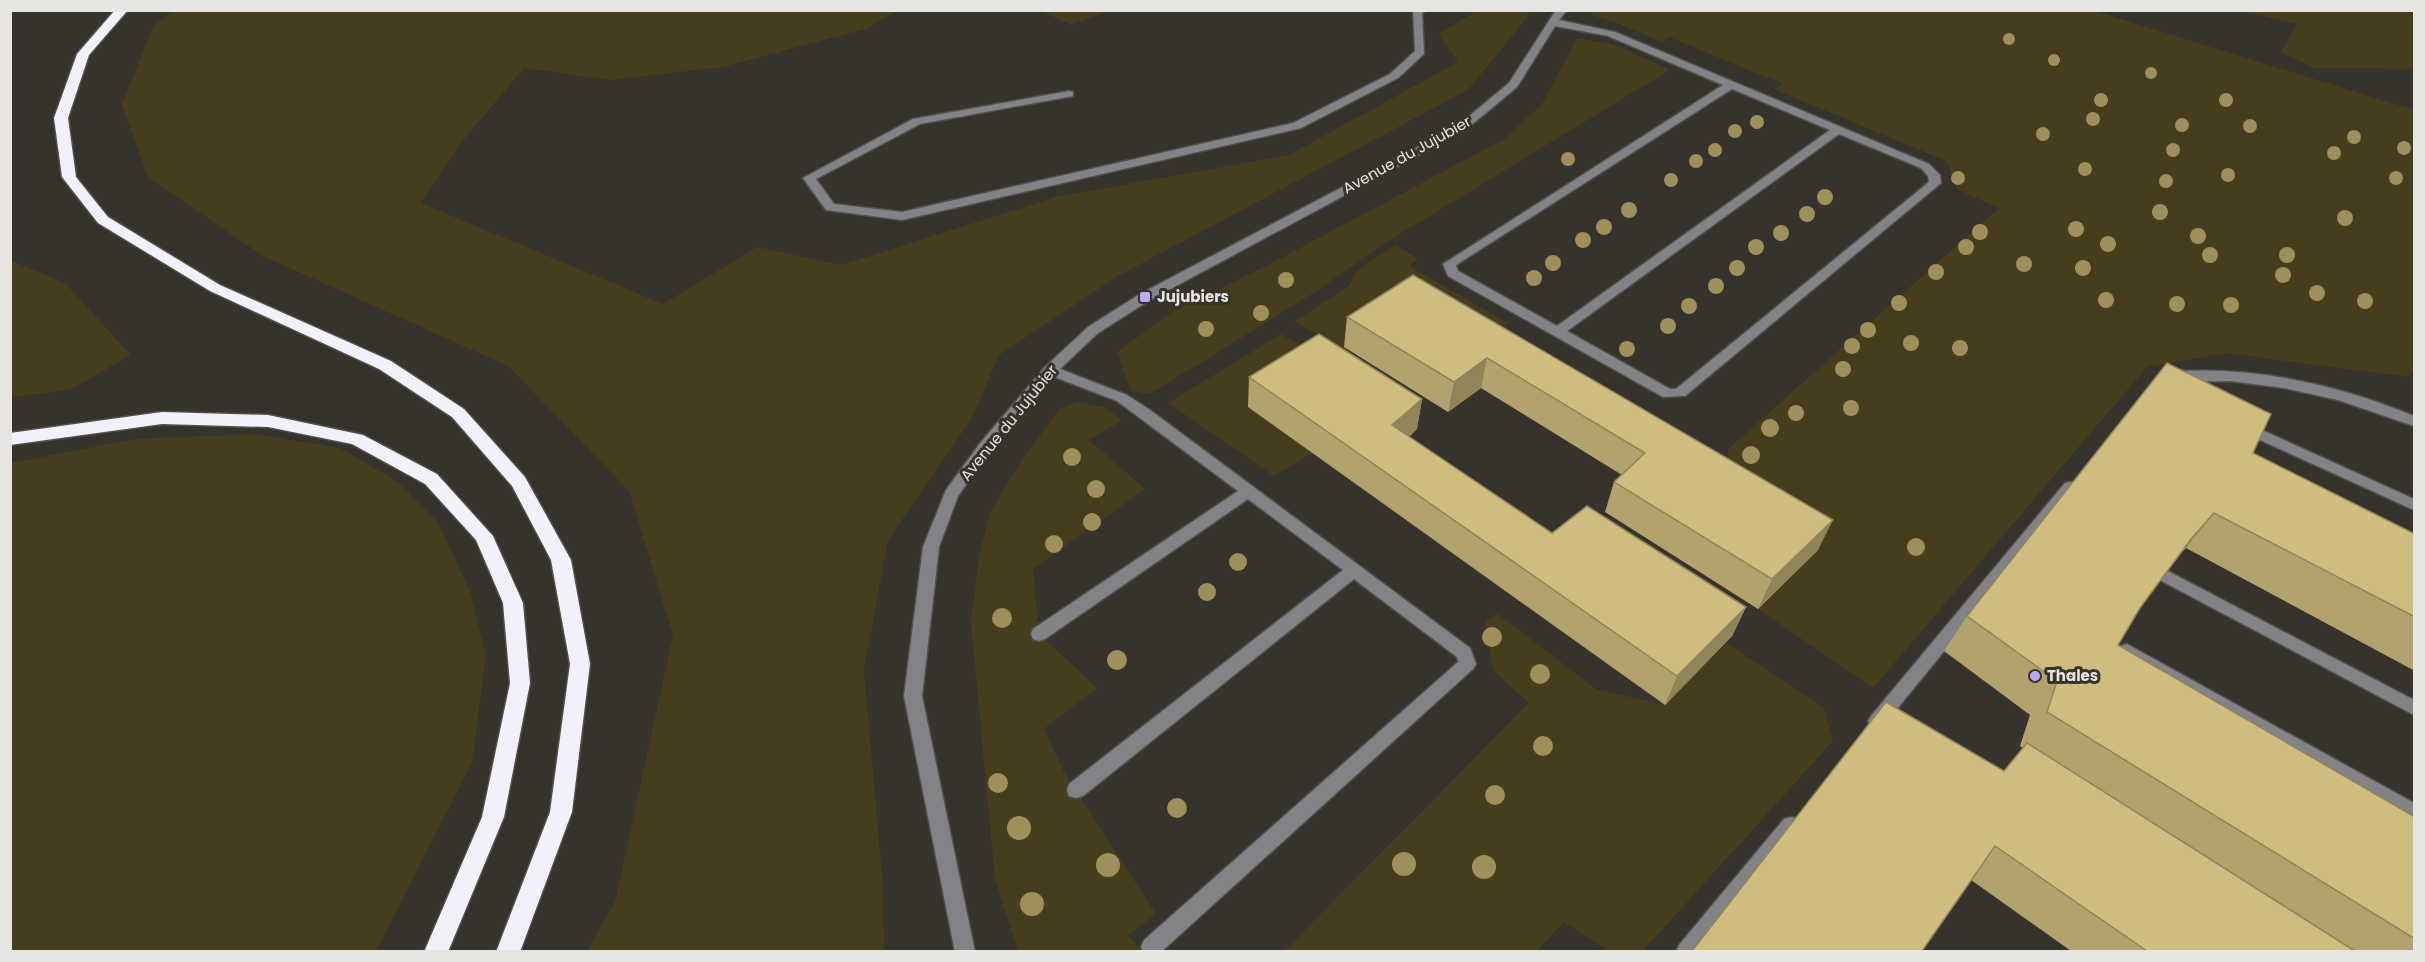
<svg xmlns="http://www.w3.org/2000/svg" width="2425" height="962" font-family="Poppins,sans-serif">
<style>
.green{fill:#463d1d}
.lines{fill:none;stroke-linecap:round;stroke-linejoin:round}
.minor-casing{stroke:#514f49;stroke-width:3}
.highway-casing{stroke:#514f49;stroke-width:3}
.minor{fill:#838286;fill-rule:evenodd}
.highway{fill:#f2f0fa;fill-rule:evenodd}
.tree{fill:#9e8f5b}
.wall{fill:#b2a36e}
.shaded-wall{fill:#91845a}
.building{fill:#cfbd80;stroke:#91845a;stroke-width:1.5}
.poi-dot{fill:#bcaaf5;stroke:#35332c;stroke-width:2}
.labels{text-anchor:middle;stroke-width:6;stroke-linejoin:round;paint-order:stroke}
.street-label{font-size:15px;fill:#e7e5e1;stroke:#35332c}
.poi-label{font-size:15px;font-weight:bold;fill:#e7e5e1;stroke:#35332c;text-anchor:start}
</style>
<rect width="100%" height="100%" fill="#35332c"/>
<g class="green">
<path d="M1595,10l500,1 319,99v260l-6,7 -182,-24 -79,14 -274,321 -115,-79 60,-59 -90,-54v-47l271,-241 -41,-18 -12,-29 -172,-72 9,-5 -114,-47 -7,5 -45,-19 -26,-8z"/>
<path d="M2392,10l22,3v56l-100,-1 -33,-16 16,-28 -55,-13z"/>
<path d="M1041,11h66l-36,14z"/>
<path d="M1477,11h47l6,3 -62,76 -350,186 -119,79 -27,63 -84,122 -24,130 19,217 1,64h-297l28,-49 58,-267 -44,-144 -121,-125 -245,-110 -115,-79 -26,-72 31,-79 20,-15h722l-26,17 -146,39 -112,13 -87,-12 -64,76 -39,59 242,101 94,-57 84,18 215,-68 233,-42 169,-93 -20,-28z"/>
<path d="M1577,38l41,8 52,24 -285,173 -65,46 -170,105 -19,-3 -14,-39 53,-39 100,-49 234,-125 38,-35z"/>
<path d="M1395,245l23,14 -9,7 99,57 -32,22 -131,2 7,5 -5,3 -52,-34 55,-36 5,-13z"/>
<path d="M10,260l55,23 66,72 -61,35 -59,7z"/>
<path d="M1281,334l52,31 -85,42 64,46 -38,23 -106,-73z"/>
<path d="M1078,402l26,5 18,14 -33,19 56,49 -112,80 6,65 58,54 -53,41 20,43 92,142 -28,21 14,16h-124l-23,-72 -24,-256 8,-67 12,-46 26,-43 42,-58z"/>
<path d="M253,434l87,14 58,34 40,41 32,68 16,65 -14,107 -96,188h-365v-488l124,-24z"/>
<path d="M1498,614l98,75 69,16 61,-62 98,65 9,33 -190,210h-34l-45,-29 -27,29 -254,1 246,-249 -36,-33 -8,-49z"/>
</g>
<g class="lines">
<g class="minor-casing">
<g id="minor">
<path d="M1413,10h14l-5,3 2,41 -26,24 -97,50 -399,92 -76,-10 -23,-32 110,-59 156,-28 4,1v4l-153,28 -104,55 18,25 68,8 391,-89 97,-49 25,-23z"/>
<path d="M1556,10h11l-8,10 56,12 314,132 11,11 1,8 -256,213 -22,1 -215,-121 -5,-12 280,-179 -115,-49 -53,-10 -38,61 -53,44 -314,169 -52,33 -38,36 67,26 23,15 320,238 6,16 -3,5 -312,283h-18l-2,-5 3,-7 314,-278 -1,-5 -103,-78 -271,217 -7,2 -7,-2 -2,-6 2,-6 274,-214 -95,-71 -203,140 -6,2 -6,-2 -2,-5 2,-5 205,-138 -121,-90 -65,-25 -61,74 -33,46 -19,51 -17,149 53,256h-20l-51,-256 19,-149 23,-57 35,-48 64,-75 43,-40 52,-33 316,-167 53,-44zM1732,89l98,41 -273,196 -99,-55 -2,-6zM1839,134l82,34 7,8 1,6 -253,207h-6l-103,-58z"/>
<path d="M2181,371c78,-4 161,15 233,45v10l-76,-26 -54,-12 -54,-7 -57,1 -7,-5 2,-3z"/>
<path d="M2251,425l163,74v11l-165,-75h-12l-2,-4 2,-4z"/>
<path d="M2070,482l5,1 3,4 -3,4 -192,235 -6,2 -6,-2 -3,-5 3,-5 194,-233z"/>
<path d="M2162,568l252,132v15l-258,-137 -2,-4 2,-4z"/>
<path d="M2127,644l287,159v17l-293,-164 -2,-5 2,-5z"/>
<path d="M1791,817l7,2 2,6 -2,6 -99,121h-23l3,-7 105,-126z"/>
</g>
</g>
<g class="highway-casing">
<g id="highway">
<path d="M115,10h13l-39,45 -21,63 8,59 32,40 112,68 171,76 73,48 61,68 46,83 19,104 -18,148 -52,140h-24l54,-140 20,-148 -19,-104 -39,-74 -60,-69 -73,-48 -169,-78 -112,-68 -36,-46 -8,-59 23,-64z"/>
<path d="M162,412l106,3 95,20 74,39 56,62 30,67 7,80 -26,134 -56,135h-24l58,-135 28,-134 -7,-80 -27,-63 -51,-56 -73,-40 -84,-17 -106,-3 -152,21v-12z"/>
</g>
</g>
<use href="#minor" class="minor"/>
<use href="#highway" class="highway"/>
</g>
<g class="tree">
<circle cx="2009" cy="39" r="6"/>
<circle cx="2054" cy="60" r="6"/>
<circle cx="2151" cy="73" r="6"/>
<circle cx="2101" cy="100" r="7"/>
<circle cx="2226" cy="100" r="7"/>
<circle cx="2093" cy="119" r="7"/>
<circle cx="1757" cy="122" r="7"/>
<circle cx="2182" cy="125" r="7"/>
<circle cx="2250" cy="126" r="7"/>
<circle cx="1735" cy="131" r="7"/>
<circle cx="2043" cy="134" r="7"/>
<circle cx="2354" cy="137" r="7"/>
<circle cx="2404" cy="148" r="7"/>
<circle cx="1715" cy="150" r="7"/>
<circle cx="2173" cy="150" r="7"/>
<circle cx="2334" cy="153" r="7"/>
<circle cx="1568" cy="159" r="7"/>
<circle cx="1696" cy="161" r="7"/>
<circle cx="2085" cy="169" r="7"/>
<circle cx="2228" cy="175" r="7"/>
<circle cx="1958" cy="178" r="7"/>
<circle cx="2396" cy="178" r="7"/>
<circle cx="1671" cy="180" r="7"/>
<circle cx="2166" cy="181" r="7"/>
<circle cx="1825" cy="197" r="8"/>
<circle cx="1629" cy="210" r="8"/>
<circle cx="2160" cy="212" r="8"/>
<circle cx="1807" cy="214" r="8"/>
<circle cx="2345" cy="218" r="8"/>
<circle cx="1604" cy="227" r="8"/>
<circle cx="2076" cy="229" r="8"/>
<circle cx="1980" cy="232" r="8"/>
<circle cx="1781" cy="233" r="8"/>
<circle cx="2198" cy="236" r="8"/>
<circle cx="1583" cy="240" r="8"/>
<circle cx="2108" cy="244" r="8"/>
<circle cx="1756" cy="247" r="8"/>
<circle cx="1966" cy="247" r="8"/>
<circle cx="2210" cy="255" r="8"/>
<circle cx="2287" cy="255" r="8"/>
<circle cx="1553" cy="263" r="8"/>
<circle cx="2024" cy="264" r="8"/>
<circle cx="1737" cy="268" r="8"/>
<circle cx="2083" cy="268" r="8"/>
<circle cx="1936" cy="272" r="8"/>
<circle cx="2283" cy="275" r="8"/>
<circle cx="1534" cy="278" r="8"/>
<circle cx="1286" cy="280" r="8"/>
<circle cx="1716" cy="286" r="8"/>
<circle cx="2317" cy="293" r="8"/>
<circle cx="2106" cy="300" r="8"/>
<circle cx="2365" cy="301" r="8"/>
<circle cx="1899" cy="303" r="8"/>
<circle cx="2177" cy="304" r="8"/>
<circle cx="2231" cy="305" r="8"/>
<circle cx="1689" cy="306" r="8"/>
<circle cx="1261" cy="313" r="8"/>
<circle cx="1668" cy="326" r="8"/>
<circle cx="1206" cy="329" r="8"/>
<circle cx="1868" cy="330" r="8"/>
<circle cx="1911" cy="343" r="8"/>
<circle cx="1852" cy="346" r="8"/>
<circle cx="1960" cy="348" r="8"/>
<circle cx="1627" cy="349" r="8"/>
<circle cx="1843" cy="369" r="8"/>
<circle cx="1851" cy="408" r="8"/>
<circle cx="1796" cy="413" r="8"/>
<circle cx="1770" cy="428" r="9"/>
<circle cx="1751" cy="455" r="9"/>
<circle cx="1072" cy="457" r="9"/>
<circle cx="1096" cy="489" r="9"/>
<circle cx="1092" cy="522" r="9"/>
<circle cx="1054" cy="544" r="9"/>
<circle cx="1916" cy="547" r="9"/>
<circle cx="1238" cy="562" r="9"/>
<circle cx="1207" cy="592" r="9"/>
<circle cx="1002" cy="618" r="10"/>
<circle cx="1492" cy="637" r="10"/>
<circle cx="1117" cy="660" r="10"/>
<circle cx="1540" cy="674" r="10"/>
<circle cx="1543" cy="746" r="10"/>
<circle cx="998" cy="783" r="10"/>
<circle cx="1495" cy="795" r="10"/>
<circle cx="1177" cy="808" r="10"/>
<circle cx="1019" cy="828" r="12"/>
<circle cx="1404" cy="864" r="12"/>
<circle cx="1108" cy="865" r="12"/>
<circle cx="1484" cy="867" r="12"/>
<circle cx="1032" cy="904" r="12"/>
</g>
<g class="wall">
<path d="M1413,275l405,275 -60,59 -153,-97 9,-30 8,-7 -141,-87 -33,24 -104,-65 3,-30z"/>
<path d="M1249,377l173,22 -5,30 -8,8 143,96 194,74 -14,29 -67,69 -417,-298z"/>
<path d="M2253,453l162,81v137l-229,-123 -11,11 -35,49 -22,37 297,172v134h-344l-100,-71 33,-109 19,-23 -3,-2 10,-31 -86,-64 23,-35z"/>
</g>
<g class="shaded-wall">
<path d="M1487,358l-6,30 -33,24 6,-30z"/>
<path d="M1422,399l-5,30 -29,26 4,-30z"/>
<path d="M2214,513l-28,35 -24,26 29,-35z"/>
<path d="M1833,520l-15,30 -60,59 14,-30z"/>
<path d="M1746,607l-14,29 -67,69 12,-29z"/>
</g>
<g class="building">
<path d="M1413,275l420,245 -61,59 -158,-97 31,-29 -158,-95 -33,24 -107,-65z"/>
<path d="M1319,334l103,65 -30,26 160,108 35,-27 159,101 -69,69 -428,-299z"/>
<path d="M2167,363l104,51 -18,39 162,81v83l-201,-104 -23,26 -51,69 -22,37 297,172v122l-368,-227 10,-31 -90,-65z"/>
<path d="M1886,702l118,69 23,-28 328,208h-208l-152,-105 -73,105h-230z"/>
</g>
<g class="poi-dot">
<rect x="1139" y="291" width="12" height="12" rx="3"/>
<circle cx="2035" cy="676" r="6"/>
</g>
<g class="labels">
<g class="street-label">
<text transform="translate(1407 155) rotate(-29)" y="5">Avenue du Jujubier</text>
<text transform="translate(1009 423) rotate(-51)" y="5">Avenue du Jujubier</text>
</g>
<g class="poi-label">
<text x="1157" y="302">Jujubiers</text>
<text x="2047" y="681">Thales</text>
</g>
</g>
<rect width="2425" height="962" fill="none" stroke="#e7e5e1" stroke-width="24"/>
</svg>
